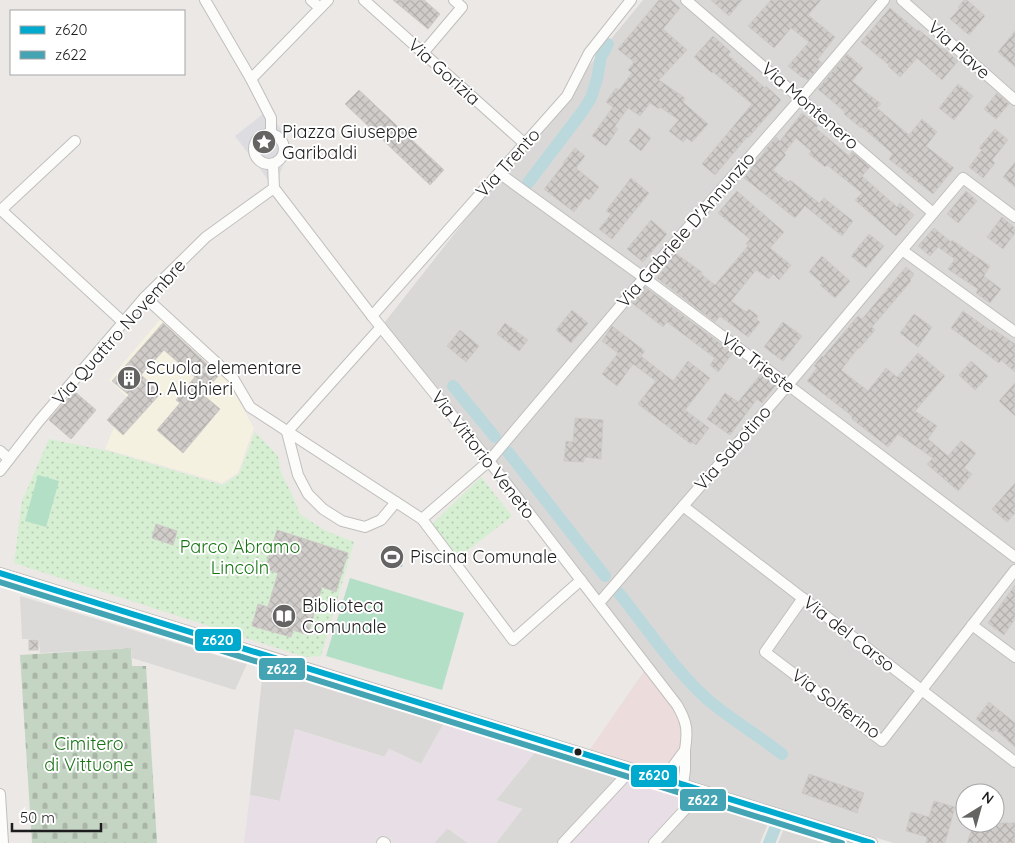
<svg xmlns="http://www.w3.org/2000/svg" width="1015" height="843" font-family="Quicksand,sans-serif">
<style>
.residential{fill:#dad8d7;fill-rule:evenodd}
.commercial{fill:#ecdcdc}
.industrial{fill:#e8dee5}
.education{fill:#f4f1e1}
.cemetery{fill:url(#cemetery-stones)}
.park{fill:url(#park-dots)}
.pitch{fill:#b3dfc7}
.parking{fill:#dbdad9}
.plaza{fill:#dddce0}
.water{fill:url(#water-ripples)}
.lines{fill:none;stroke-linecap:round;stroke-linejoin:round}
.canal{stroke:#bbd9dc;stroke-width:12}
.building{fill:url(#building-cross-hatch);stroke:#cecac7}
.minor-casing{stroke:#c1bfbe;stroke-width:12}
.minor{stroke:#fcfcfb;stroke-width:10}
.bus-1-casing{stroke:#fff;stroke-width:10}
.bus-2-casing{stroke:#fff;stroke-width:10}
.bus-1{stroke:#00a9ce;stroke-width:6}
.bus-2{stroke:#44a4b3;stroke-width:6}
.bus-dot{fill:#1d1d1d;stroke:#fff;stroke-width:2}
.labels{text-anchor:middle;stroke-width:4;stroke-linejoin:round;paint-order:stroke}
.street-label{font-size:18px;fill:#1d1d1d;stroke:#fff}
.poi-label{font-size:18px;fill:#1d1d1d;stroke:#fff;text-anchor:start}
.park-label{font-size:18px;fill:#177313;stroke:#fff}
.line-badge{stroke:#fff;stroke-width:2}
.badge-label{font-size:14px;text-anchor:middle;font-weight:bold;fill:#fff}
</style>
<defs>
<pattern id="cemetery-stones" width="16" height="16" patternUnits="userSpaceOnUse" patternTransform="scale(1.25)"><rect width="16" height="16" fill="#c5d5c3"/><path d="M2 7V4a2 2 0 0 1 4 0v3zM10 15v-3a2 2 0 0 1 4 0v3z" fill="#a9b6a7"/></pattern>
<pattern id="park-dots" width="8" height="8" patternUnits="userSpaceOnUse" patternTransform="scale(1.25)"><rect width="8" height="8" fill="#d6efd2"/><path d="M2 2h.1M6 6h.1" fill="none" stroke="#b7ccb4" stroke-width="1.8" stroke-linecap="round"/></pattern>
<pattern id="water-ripples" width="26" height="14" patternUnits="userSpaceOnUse" patternTransform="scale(1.25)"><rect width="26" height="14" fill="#bbd9dc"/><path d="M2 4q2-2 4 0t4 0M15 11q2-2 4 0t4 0" fill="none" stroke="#a0babc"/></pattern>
<pattern id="building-cross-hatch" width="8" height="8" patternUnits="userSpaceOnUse" patternTransform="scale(1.25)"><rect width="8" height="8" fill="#d0ccca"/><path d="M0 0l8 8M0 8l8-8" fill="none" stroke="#b2afad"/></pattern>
</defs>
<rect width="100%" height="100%" fill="#ebe8e5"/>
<g class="residential">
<path d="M643,0h372v843h-121l-206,-60 4,-46 -3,-14 -308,-396 144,-183zM965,793h30v30h-30z"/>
<path d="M264,659l184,57 -27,48 -32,-15 -4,8 -90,-28 -15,72 -30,-6z"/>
<path d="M541,745l92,28 -65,70h-72l26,-34 -26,-9z"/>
<path d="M702,795l69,21 -11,27h-102z"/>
<path d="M787,821l72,22h-81z"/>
<path d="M447,828l21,15h-34z"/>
</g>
<path class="commercial" d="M645,670l28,36 9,20v22l-19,27 -74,-24z"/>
<g class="industrial">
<path d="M448,716l93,29 -45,55 26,9 -26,34h-28l-20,-15 -14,15h-41l-9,-7 -6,7h-134l6,-48 30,6 15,-72 89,28 5,-8 32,15z"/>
<path d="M633,773l69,22 -44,48h-90z"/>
</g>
<path class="education" d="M162,317l60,54 -2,2 7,6 27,49 -16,45 -16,10 -117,-34 9,-22 -7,-8 20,-22 -18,-17z"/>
<path class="cemetery" d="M131,648l1,18h14l11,177h-125l-12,-188z"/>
<g class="park">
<path d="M255,432l23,24 3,17 10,19 9,22 24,16 30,12 -33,114 -16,1 -291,-94 8,-62 27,-62 59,12 115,34 16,-11z"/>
<path d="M481,477l31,39 -54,42 -26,-34z"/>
</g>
<g class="pitch">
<path d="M38,475l21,6 -13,46 -21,-6z"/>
<path d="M350,578l114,35 -22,77 -116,-34z"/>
</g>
<path class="parking" d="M20,596l222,67 5,1 -12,26 -103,-32 -1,-10 -91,5 -1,-14h-17z"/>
<path class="plaza" d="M268,110l18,27 5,10 -14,33 -8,1 -34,-45z"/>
<path class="water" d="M383,548l22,6 -3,13 -22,-6z"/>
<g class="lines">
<g class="canal">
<path d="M528,183l54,-71 9,-14 6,-19 4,-22 7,-13"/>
<path d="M453,386l42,51"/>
<path d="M508,452l97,124"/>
<path d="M618,592c29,36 55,76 89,107 23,20 51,36 75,55"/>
<path d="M769,843l7,-17"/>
</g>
</g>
<g class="building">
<path d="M393,0h31l16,14 -12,15z"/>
<path d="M659,0h12l9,8 -17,21 24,21 -28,30 26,18 -2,4 25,22 -16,18 -5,-4 -4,4 -14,-11 10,-11 -19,-13 -1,2 -9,-6 -10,13 -12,-8 -13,18 3,3 -12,17 -14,-10 21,-29 -7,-5 10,-14 3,2 13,-17 -4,-3 6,-8 -16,-13z"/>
<path d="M711,0h31l-13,16z"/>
<path d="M771,0h50l-13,15 27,22 -17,22 4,4 -14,17 -4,-3 -1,1 -15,-12 21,-24 -18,-14 -17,20 -26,-22z"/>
<path d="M964,0h3l18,16 -16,19 -19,-16 10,-11 -2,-1z"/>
<path d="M890,8l27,23 2,-1 23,19 1,-1 15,13 -16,19 -25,-22 -17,19 -12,-11 1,-1 -28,-23z"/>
<path d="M1015,31v36l-17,-15z"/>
<path d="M713,36l18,16 -3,3 37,33 1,-2 15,14 -33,38 -1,-1 -32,38 -13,-11 50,-60 -39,-32 -1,1 -18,-16z"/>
<path d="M847,54l16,14 -11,13 29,23 -4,4 32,27 13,-16 15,13 -11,14 28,22 -21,26 -44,-35 4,-5 -31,-27 -1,1 -17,-14 1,-2 -27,-23z"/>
<path d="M958,84l15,12 -19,24 -15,-12z"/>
<path d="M359,90l85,80 -14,15 -85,-81z"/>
<path d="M997,93l12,11 -13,15 -12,-10z"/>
<path d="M802,113l16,13 -2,2 33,28 3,-4 18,15 -8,9 35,31 3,-4 14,12 -18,21 -41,-36 7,-7 -35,-28 -2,2 -16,-13 2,-3 -15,-13 -12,15 2,2 -13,15 15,12 2,-2 29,23 5,-5 29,23 -11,15 -37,-30 -10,12 -51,-40 21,-27v-1l11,-13 4,4z"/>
<path d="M639,128l12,10 -10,13 -12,-10z"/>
<path d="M995,129l13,11 -16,20 3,3 -12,15 -14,-11 13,-17 -3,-2z"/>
<path d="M575,148l10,8 -9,12 23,19 -10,13 -4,-3 -11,15 -30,-23 20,-25 -1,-1z"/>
<path d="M1015,162v25l-12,-10z"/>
<path d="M631,178l18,15 -37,46 -13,-10 12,-15 -5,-3z"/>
<path d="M737,191l47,41 -14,16 21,17 -12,15 -6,-6 -4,5 -13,-9 -25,31 15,11 3,-3 9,7 -2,3 4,3 -12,15 -28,-21 -5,6 -58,-44 18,-25 27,19 -1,2 14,11 33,-39 -2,-2 4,-5 -32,-26z"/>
<path d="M966,191l11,10 -19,22 -11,-9z"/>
<path d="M1002,217l13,11v5l-12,16 -16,-12z"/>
<path d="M651,220l16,14 -24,28 -16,-13z"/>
<path d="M934,228l17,14 1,-2 38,26 -6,10 17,13 -11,14 -14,-10 2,-4 -30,-20 7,-10 -17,-12 -8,9 -12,-10z"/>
<path d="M869,234l15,12 -18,22 -15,-12z"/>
<path d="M822,256l28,25 -15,17 -15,-13 2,-2 -13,-11z"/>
<path d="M906,267l8,7 -4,6 1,1 -39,46 3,3 -16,19 -1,-1 -17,22 27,21 18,-23 11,9 21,-24 27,23 -30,35 22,15 -9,13 20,17 13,-15 15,12 -12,15 8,6 -14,17 -31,-27 6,-6 -35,-24 -10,13 -36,-28v-3l-45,-35 10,-13 -3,-2 8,-10 1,1 35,-41 4,3z"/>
<path d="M645,287l88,66 -15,19 -8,-7 5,-7 -48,-36 -4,5 -31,-24z"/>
<path d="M572,310l16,13 -17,20 -15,-13z"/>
<path d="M963,311l28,20 2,-2 22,15v28l-14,-12 -2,3 -48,-35z"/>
<path d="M914,314l18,13 -14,20 -18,-14z"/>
<path d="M783,322l19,14 -19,25 -19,-14z"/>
<path d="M163,323l56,52 -17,19 18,15 -37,44 -26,-23 23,-27 -4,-3 19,-23 -31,-27 -23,25 20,18 -38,42 -16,-15 22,-25 -17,-14z"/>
<path d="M505,323l23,17 -9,11 -22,-17z"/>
<path d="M612,326l33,25 -4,5 32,25 15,-20 22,17 -25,32 24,18 -13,17 -4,-3 -1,2 -53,-40 18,-23 -23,-17 -16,22 -15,-12 16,-21 -16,-12z"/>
<path d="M460,330l19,16 -13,16 -19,-16z"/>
<path d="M971,361l17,15 -13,14 -16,-15z"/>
<path d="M761,374l15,11 -14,18 -5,-4 -27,36 -23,-16 18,-26 13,9z"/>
<path d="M1015,383v33l-16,-15z"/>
<path d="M74,391l22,19 -25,29 -22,-19z"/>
<path d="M575,418l28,2 -2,39 -17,-2v5l-20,-1 2,-20 7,1z"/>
<path d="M1015,483v30l-8,9 -15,-13z"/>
<path d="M156,524l21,7 -4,14 -21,-7z"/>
<path d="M277,530l71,23 -12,39 -14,-5 -14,48 -15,-5 -2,7 -39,-11 6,-22 10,3 10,-34 -13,-4z"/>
<path d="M1015,585v34l-11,16 -16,-12z"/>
<rect x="29" y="640" width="9" height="10"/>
<path d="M989,702l26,21v24l-20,-18 -2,3 -17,-13z"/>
<path d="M809,774l55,19 -7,20 -55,-20z"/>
<path d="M934,801l21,6 -10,36h-19l1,-6 -21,-6 5,-19 18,5z"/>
<path d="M974,823h41v20h-48z"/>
</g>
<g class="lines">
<g class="minor-casing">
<g id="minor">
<path d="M205,0l46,79 20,39v16"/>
<path d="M311,0l9,8"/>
<path d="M364,0l161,144"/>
<path d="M686,0l247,213"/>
<path d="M902,0l113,100"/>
<path d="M423,53l39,-46 -8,-7"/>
<path d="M251,79l77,-79"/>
<circle cx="269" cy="149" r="15"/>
<path d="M273,164l1,24 98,128 117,145 188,244c10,17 11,25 8,45"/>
<path d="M499,173l151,109 138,103 227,172"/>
<path d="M0,209l123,113"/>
<path d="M1,210l74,-69"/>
<path d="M902,250l113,82"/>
<path d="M145,297l88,81 17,29 172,112 91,121 68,-60"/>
<path d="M372,316l195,-220 22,-43 42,-53"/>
<path d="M287,432l11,43 10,19 15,15 19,12 23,6 16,-7 15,-18"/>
<path d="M287,432l94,-105"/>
<path d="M0,451l9,8"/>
<path d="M0,471l39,-50 106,-124 61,-60 68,-49"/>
<path d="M683,506l332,256"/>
<path d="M422,519l67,-58 155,-183 157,-180 83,-98"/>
<path d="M0,573l872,270"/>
<path d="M803,598l-38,54 117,89 133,-171"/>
<path d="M599,603l189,-218 175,-207 52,39"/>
<path d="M972,625l43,32"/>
<path d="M665,779l6,-10 14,-19v20l-2,15"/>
<path d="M0,794l3,49"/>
<path d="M382,843l1,-1 2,1"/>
<path d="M563,843l69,-74"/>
<path d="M654,843l48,-52"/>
</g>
</g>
<use href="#minor" class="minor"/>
<g class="bus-1-casing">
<path id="bus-1" d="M0,573l872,270"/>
</g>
<g class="bus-2-casing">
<path id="bus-2" d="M0,582l842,261"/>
</g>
<use href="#bus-1" class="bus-1"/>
<use href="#bus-2" class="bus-2"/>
</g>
<defs>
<g id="sight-disc" transform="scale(1.25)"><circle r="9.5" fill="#656463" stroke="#fff"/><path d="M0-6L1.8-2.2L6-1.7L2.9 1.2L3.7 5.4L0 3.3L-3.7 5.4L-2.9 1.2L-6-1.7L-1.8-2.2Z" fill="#fff"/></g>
<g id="building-disc" transform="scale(1.25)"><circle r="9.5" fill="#656463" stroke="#fff"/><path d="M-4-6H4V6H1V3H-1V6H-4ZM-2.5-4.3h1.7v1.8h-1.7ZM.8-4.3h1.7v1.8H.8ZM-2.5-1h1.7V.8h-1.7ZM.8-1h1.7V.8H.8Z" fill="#fff"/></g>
<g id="stadium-disc" transform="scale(1.25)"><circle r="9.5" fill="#656463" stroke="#fff"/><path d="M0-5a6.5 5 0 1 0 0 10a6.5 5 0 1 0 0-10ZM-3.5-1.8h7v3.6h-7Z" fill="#fff"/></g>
<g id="library-disc" transform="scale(1.25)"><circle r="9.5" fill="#656463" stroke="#fff"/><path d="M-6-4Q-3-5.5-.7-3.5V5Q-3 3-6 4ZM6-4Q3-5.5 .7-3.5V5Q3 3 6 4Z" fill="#fff"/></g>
</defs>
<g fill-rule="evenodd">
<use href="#sight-disc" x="264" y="142"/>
<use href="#building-disc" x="129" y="378"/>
<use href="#stadium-disc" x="392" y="557"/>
<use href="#library-disc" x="284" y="616"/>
</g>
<circle class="bus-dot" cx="578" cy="752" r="4.5"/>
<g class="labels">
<g class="street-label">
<text transform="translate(959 50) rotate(42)" y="6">Via Piave</text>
<text transform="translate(444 72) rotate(42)" y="6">Via Gorizia</text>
<text transform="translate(810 106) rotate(41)" y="6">Via Montenero</text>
<text transform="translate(508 163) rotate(-48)" y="6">Via Trento</text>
<text transform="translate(686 230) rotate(-49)" y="6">Via Gabriele D'Annunzio</text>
<text transform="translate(119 332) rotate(-48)" y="6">Via Quattro Novembre</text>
<text transform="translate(758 363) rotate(37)" y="6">Via Trieste</text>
<text transform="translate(733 448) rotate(-49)" y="6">Via Sabotino</text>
<text transform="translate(483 455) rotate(52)" y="6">Via Vittorio Veneto</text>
<text transform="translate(849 634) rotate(38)" y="6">Via del Carso</text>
<text transform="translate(836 704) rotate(36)" y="6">Via Solferino</text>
</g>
<g class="poi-label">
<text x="282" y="138">Piazza Giuseppe<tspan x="282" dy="21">Garibaldi</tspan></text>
<text x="146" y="374">Scuola elementare<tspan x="146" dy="21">D. Alighieri</tspan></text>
<text x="410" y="563">Piscina Comunale</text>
<text x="302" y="612">Biblioteca<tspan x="302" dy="21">Comunale</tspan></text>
</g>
<g class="park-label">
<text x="240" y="553">Parco Abramo<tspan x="240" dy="21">Lincoln</tspan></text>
<text x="89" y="750">Cimitero<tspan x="89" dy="21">di Vittuone</tspan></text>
</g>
</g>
<g class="line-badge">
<rect x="194" y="628" width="48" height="24" rx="5" fill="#00a9ce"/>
<rect x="258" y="657" width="48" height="24" rx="5" fill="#44a4b3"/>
<rect x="630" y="764" width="48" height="24" rx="5" fill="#00a9ce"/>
<rect x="679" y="788" width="48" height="24" rx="5" fill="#44a4b3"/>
</g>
<g class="badge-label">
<text x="218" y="645">z620</text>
<text x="282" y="674">z622</text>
<text x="654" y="780">z620</text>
<text x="703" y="805">z622</text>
</g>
<rect x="10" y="10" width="175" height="65" fill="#ffffff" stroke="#a5a5a5"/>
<rect x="20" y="26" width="25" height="8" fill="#00a9ce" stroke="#a5a5a5"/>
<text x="55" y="35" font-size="15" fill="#1d1d1d">z620</text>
<rect x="20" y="51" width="25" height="8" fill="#44a4b3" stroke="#a5a5a5"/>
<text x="55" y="60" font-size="15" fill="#1d1d1d">z622</text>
<g transform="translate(980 808) rotate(37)"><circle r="24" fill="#ffffff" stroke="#a5a5a5"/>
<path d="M0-4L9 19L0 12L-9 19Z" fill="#656463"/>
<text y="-8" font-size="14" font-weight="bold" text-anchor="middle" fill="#1d1d1d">N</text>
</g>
<path d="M12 823v8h89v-8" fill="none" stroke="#1d1d1d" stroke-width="2.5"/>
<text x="20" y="823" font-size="15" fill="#1d1d1d" stroke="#ffffff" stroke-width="4" paint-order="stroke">50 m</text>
</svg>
